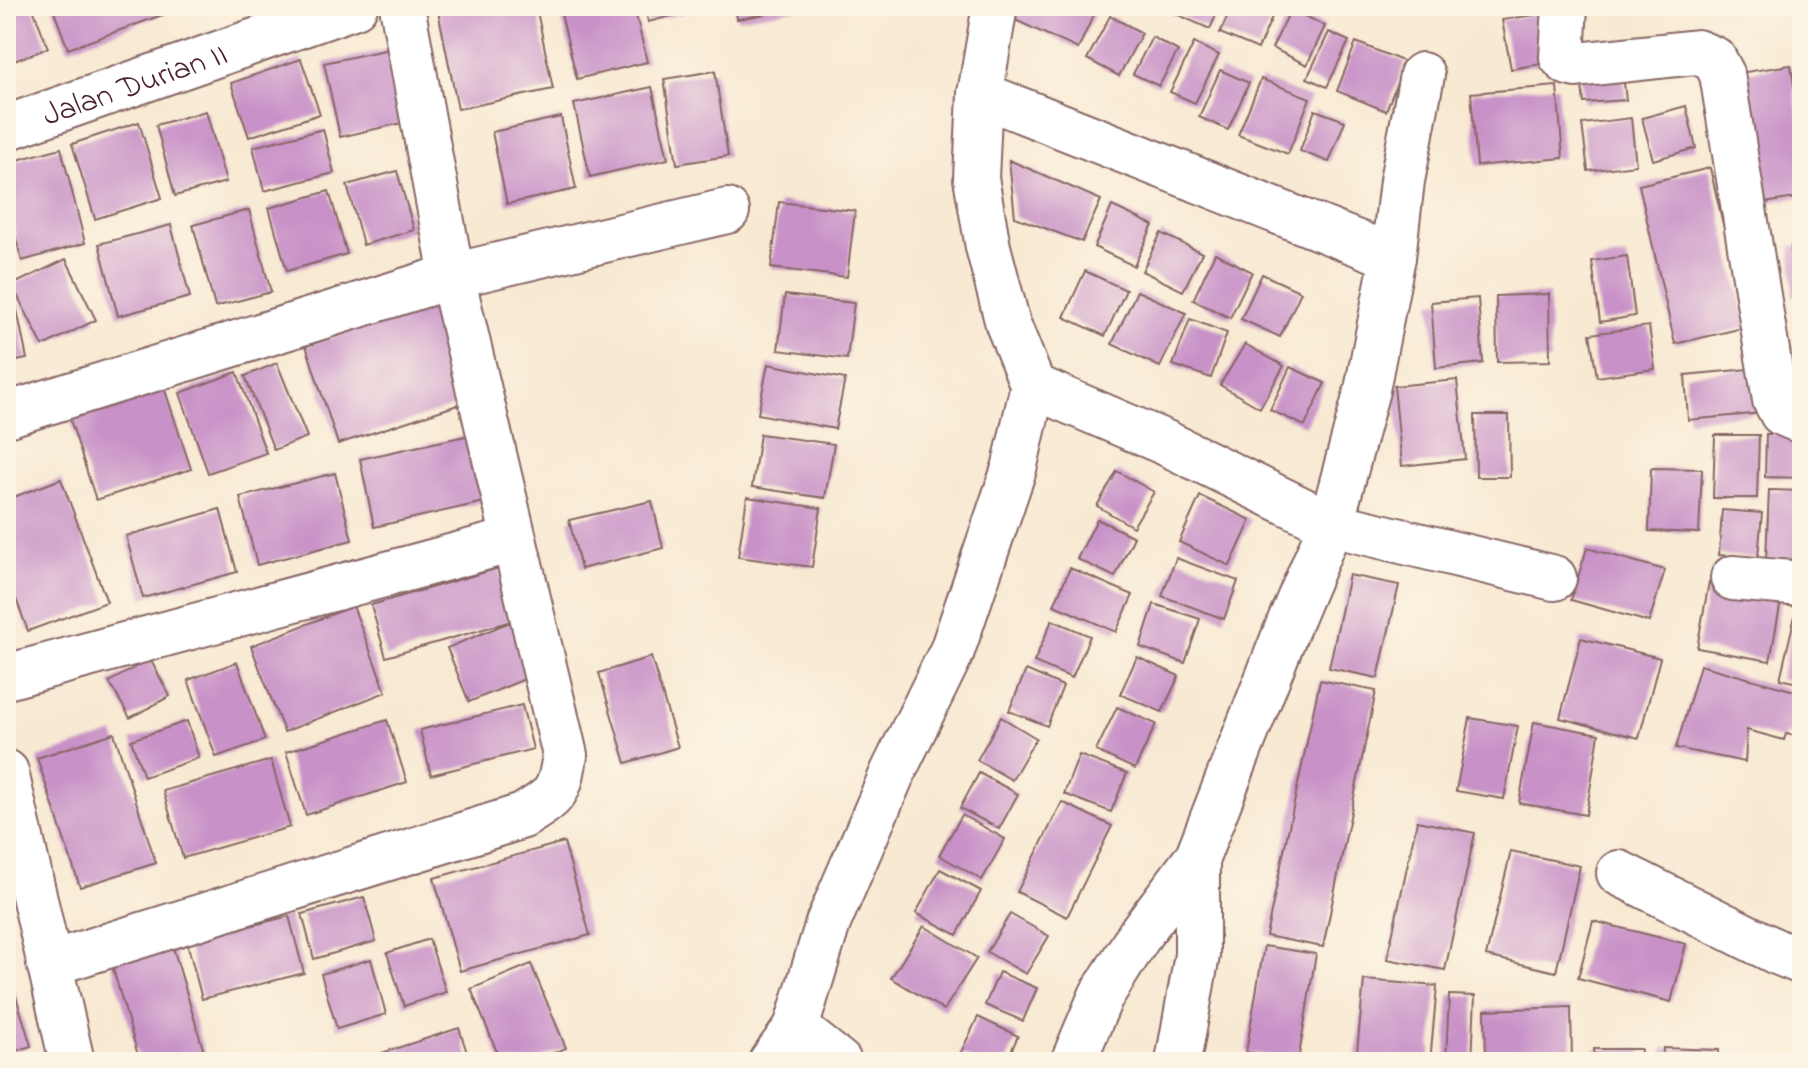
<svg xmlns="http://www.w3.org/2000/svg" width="1808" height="1068" font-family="'Indie Flower',sans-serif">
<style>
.building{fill:#c891c7}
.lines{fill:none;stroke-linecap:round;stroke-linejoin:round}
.minor-casing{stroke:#876665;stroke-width:48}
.minor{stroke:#fff;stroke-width:44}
.labels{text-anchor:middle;stroke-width:6;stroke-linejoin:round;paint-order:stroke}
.street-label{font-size:32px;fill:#4a1f2b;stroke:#fcf5e5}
</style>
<rect width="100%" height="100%" fill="#fcf5e5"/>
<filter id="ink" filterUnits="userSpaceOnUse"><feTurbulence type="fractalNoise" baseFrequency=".0125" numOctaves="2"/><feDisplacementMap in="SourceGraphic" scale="16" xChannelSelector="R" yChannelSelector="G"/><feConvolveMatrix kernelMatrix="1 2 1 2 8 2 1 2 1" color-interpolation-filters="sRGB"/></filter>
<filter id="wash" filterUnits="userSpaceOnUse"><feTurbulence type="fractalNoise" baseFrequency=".006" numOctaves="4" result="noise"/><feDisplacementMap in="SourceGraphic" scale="32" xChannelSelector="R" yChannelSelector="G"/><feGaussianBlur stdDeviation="1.8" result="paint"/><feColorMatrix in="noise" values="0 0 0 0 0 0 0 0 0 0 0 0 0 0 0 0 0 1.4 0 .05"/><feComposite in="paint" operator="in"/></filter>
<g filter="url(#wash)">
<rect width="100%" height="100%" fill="#f8e9d2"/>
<g id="blocks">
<g class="building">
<path d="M6,6h26l16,42 -42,16z"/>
<path d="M52,6h135l-119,43z"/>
<path d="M437,6h99l17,83 -95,20z"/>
<path d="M559,6h75l13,56 -70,17z"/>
<path d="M645,6h62v1l-59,15z"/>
<path d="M735,6h61l1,3 -60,10z"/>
<path d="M1019,6h69l8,4 -18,39 -65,-30z"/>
<path d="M1169,6h51l-10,23 -43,-19z"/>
<path d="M1232,6h34l9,4 -17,39 -38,-16z"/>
<path d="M1291,9l34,17 -18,39 -35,-17z"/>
<path d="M1552,12l8,49 -49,8 -9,-49z"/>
<path d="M1110,16l32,17 -23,43 -32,-17z"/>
<path d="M1329,32l20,9 -22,46 -20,-9z"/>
<path d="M1152,37l26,14 -19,35 -26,-12z"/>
<path d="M1356,42l49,20 -19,49 -49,-20z"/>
<path d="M1194,43l25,12 -24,48 -25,-11z"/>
<path d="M394,48l17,73 -71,16 -16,-74z"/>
<path d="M301,59l19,55 -71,23 -18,-54z"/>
<path d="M1791,65l11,78v54l-44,7 -19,-131z"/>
<path d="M1622,66l4,34 -42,3 -4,-34z"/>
<path d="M1220,70l29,13 -21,47 -29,-13z"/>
<path d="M715,71l13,85 -51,8 -13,-85z"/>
<path d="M1261,79l49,19 -22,56 -50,-19z"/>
<path d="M1557,86l6,72 -86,8 -6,-73z"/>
<path d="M652,87l16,72 -78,18 -16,-73z"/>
<path d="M1686,106l10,42 -43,12 -11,-42z"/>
<path d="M1315,110l30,11 -16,41 -29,-11z"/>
<path d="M206,111l20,71 -51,14 -19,-71z"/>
<path d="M561,117l15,72 -69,15 -15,-72z"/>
<path d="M1631,118l5,47 -48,6 -6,-47z"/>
<path d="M139,122l23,76 -67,21 -23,-75z"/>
<path d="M323,129l11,44 -70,18 -11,-44z"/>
<path d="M61,148l24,95 -63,18 -16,-59v-39z"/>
<path d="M1009,160l92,40 -19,42 -67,-25z"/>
<path d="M1710,168l37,159 -72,17 -36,-159z"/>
<path d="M397,171l17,59 -51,15 -16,-60z"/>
<path d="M329,191l18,63 -60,17 -18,-63z"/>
<path d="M779,202l76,9 -8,66 -76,-9z"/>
<path d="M1112,206l41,19 -19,41 -40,-19z"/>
<path d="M249,210l22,82 -56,15 -22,-82z"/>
<path d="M171,225l19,72 -72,19 -19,-72z"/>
<path d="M1161,233l41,20 -19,38 -41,-20z"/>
<path d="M1802,245v51h-9l-2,-50z"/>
<path d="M1215,253l37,19 -22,46 -37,-18z"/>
<path d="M1627,256l8,60 -35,6 -8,-61z"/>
<path d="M66,259l30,61 -53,26 -31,-61z"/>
<path d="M1085,271l41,19 -21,46 -41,-19z"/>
<path d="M1262,274l39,18 -21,45 -39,-18z"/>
<path d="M12,285l15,74 -21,4v-77z"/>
<path d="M1137,291l49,22 -26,54 -48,-23z"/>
<path d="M1549,294l1,67 -53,1 -1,-66z"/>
<path d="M785,295l69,8 -7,56 -69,-9z"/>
<path d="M1478,298l5,65 -47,5 -5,-66z"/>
<path d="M438,302l32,99 -132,43 -32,-98z"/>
<path d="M1190,319l37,14 -16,45 -38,-13z"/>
<path d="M1649,326l6,43 -58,8 -7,-43z"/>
<path d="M1245,344l39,22 -24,42 -40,-23z"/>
<path d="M277,363l30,74 -33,13 -29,-74z"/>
<path d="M768,364l77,15 -10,50 -77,-15z"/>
<path d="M1290,367l35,16 -20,43 -35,-16z"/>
<path d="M1759,368l4,45 -75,7 -3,-45z"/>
<path d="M237,372l29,81 -58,20 -28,-80z"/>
<path d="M161,378l30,91 -95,31 -29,-90z"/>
<path d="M1457,380l8,79 -63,7 -8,-80z"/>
<path d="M1475,415h34l1,62h-34z"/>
<path d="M760,434l74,10 -9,54 -73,-11z"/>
<path d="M1766,434h36v44l-37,-1z"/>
<path d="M470,435l14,67 -110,25 -14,-68z"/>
<path d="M1715,435h44l-2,63h-44z"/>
<path d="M1651,468l51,1 -3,64 -50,-2z"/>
<path d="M1117,471l37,21 -21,35 -36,-21z"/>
<path d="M335,473l17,67 -95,25 -17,-68z"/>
<path d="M61,479l46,123 -79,29 -22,-59v-72z"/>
<path d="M1769,490l33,1v69l-36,-1z"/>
<path d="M1200,496l51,24 -21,46 -51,-24z"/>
<path d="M747,497l74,11 -9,59 -74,-10z"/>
<path d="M652,501l11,47 -82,21 -12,-49z"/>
<path d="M220,509l17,63 -94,26 -17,-62z"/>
<path d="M1722,510l40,3 -4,45 -39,-3z"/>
<path d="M1097,519l37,18 -19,40 -38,-18z"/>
<path d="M1587,548l78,22 -16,52 -78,-22z"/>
<path d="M1176,558l62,23 -14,38 -62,-23z"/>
<path d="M499,568l16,52 -129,37 -15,-52z"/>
<path d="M1070,568l63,27 -17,37 -62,-27z"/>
<path d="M1349,575l50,10 -21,93 -49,-10z"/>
<path d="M1709,582l73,13 -12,66 -73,-13z"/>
<path d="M1798,603l4,1v80l-22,-5z"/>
<path d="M1154,604l46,15 -15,44 -45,-16z"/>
<path d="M353,606l33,86 -102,40 -33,-86z"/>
<path d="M515,620l22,54 -68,28 -22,-54z"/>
<path d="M1052,620l38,16 -18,42 -38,-16z"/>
<path d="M1581,638l79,20 -21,80 -79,-20z"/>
<path d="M651,657l27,90 -52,16 -27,-90z"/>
<path d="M1137,657l42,19 -17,36 -42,-18z"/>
<path d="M150,659l20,37 -40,22 -21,-36z"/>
<path d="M237,662l28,78 -49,17 -28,-77z"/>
<path d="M1700,665l98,27 -1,2 5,1v42l-16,-3 -2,6 -37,-10 -2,32 -69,-14z"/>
<path d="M1026,670l37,16 -16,40 -38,-15z"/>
<path d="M1320,680l56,11 -53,256 -57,-11z"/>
<path d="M522,705l11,44 -102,26 -11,-45z"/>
<path d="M1117,707l39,17 -21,45 -39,-18z"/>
<path d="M1001,717l35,21 -24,42 -35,-20z"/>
<path d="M1470,718l48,8 -14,73 -48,-8z"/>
<path d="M387,720l20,62 -101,33 -20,-63z"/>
<path d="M187,721l12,37 -55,19 -13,-37z"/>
<path d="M1534,722l65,12 -13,81 -67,-12z"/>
<path d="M114,733l42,130 -76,24 -43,-129z"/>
<path d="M1079,755l48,18 -16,39 -47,-18z"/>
<path d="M271,760l19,67 -107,31 -20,-67z"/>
<path d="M979,773l39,21 -19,35 -39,-21z"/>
<path d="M1062,802l50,24 -45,91 -50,-25z"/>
<path d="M962,815l43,24 -23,41 -43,-25z"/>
<path d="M1417,821l58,12 -30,137 -58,-11z"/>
<path d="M564,842l26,93 -130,36 -26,-93z"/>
<path d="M1511,851l69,15 -24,106 -70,-16z"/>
<path d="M940,869l41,22 -24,44 -41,-22z"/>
<path d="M364,897l12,44 -62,18 -12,-45z"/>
<path d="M1010,914l39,22 -23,38 -39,-22z"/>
<path d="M289,916l15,57 -102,26 -15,-57z"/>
<path d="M1593,921l93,23 -15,58 -93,-24z"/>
<path d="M924,926l53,32 -33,52 -53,-32z"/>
<path d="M168,930l39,132h-67l-33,-114z"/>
<path d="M429,939l17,53 -42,14 -17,-53z"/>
<path d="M1264,946l52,8 -18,107 -52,-9z"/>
<path d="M371,959l15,55 -49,15 -16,-55z"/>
<path d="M6,963l25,83 -25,8z"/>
<path d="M531,964l35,84 -34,14h-31l-30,-73z"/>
<path d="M999,972l38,16 -14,33 -38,-16z"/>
<path d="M1364,980l73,6 -7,76h-74z"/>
<path d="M1449,995l26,1 -3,66h-26z"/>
<path d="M1571,1007l1,55h-86l-1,-52z"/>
<path d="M978,1017l40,19 -12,26h-29l-17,-8z"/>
<path d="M459,1028l11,34h-113v-1z"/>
<path d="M1663,1048l56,2 -1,12h-56z"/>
<path d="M1594,1049h47l-1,13h-46z"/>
</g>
</g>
</g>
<g filter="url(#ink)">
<use href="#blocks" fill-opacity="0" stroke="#876665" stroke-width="2"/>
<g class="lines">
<g class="minor-casing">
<g id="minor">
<path d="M1565,6l-3,51 6,6 8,2 121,-13 17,7 8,15 53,326 7,13 14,6h6"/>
<path d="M980,94l413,163"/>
<path id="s1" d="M6,128l349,-122"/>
<path d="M1033,386l133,57 165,81 223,54"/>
<path d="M6,415l446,-139 275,-65"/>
<path d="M1733,578l69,6"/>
<path d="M6,677l507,-137"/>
<path d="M6,772l66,290"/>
<path d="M1619,873l158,79 25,10"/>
<path d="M49,964l474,-148c33,-21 36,-21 42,-61l-113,-479 -50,-270"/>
<path d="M796,1028l43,34"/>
<path d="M771,1062l25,-34 32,-105 65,-151 59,-121 62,-182 19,-83 -25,-62 -20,-77 -12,-69 4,-84 15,-88"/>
<path d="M1073,1062l28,-66 41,-65 55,-73 91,-232 43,-102 36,-134 26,-133 9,-76 20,-106"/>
<path d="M1178,1062l19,-107v-97"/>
</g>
</g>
<use href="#minor" class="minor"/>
</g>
</g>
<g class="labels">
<g class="street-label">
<text dy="11" stroke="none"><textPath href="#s1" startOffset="136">Jalan Durian II</textPath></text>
</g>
</g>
<rect width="1808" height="1068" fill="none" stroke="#fcf5e5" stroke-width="32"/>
</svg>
